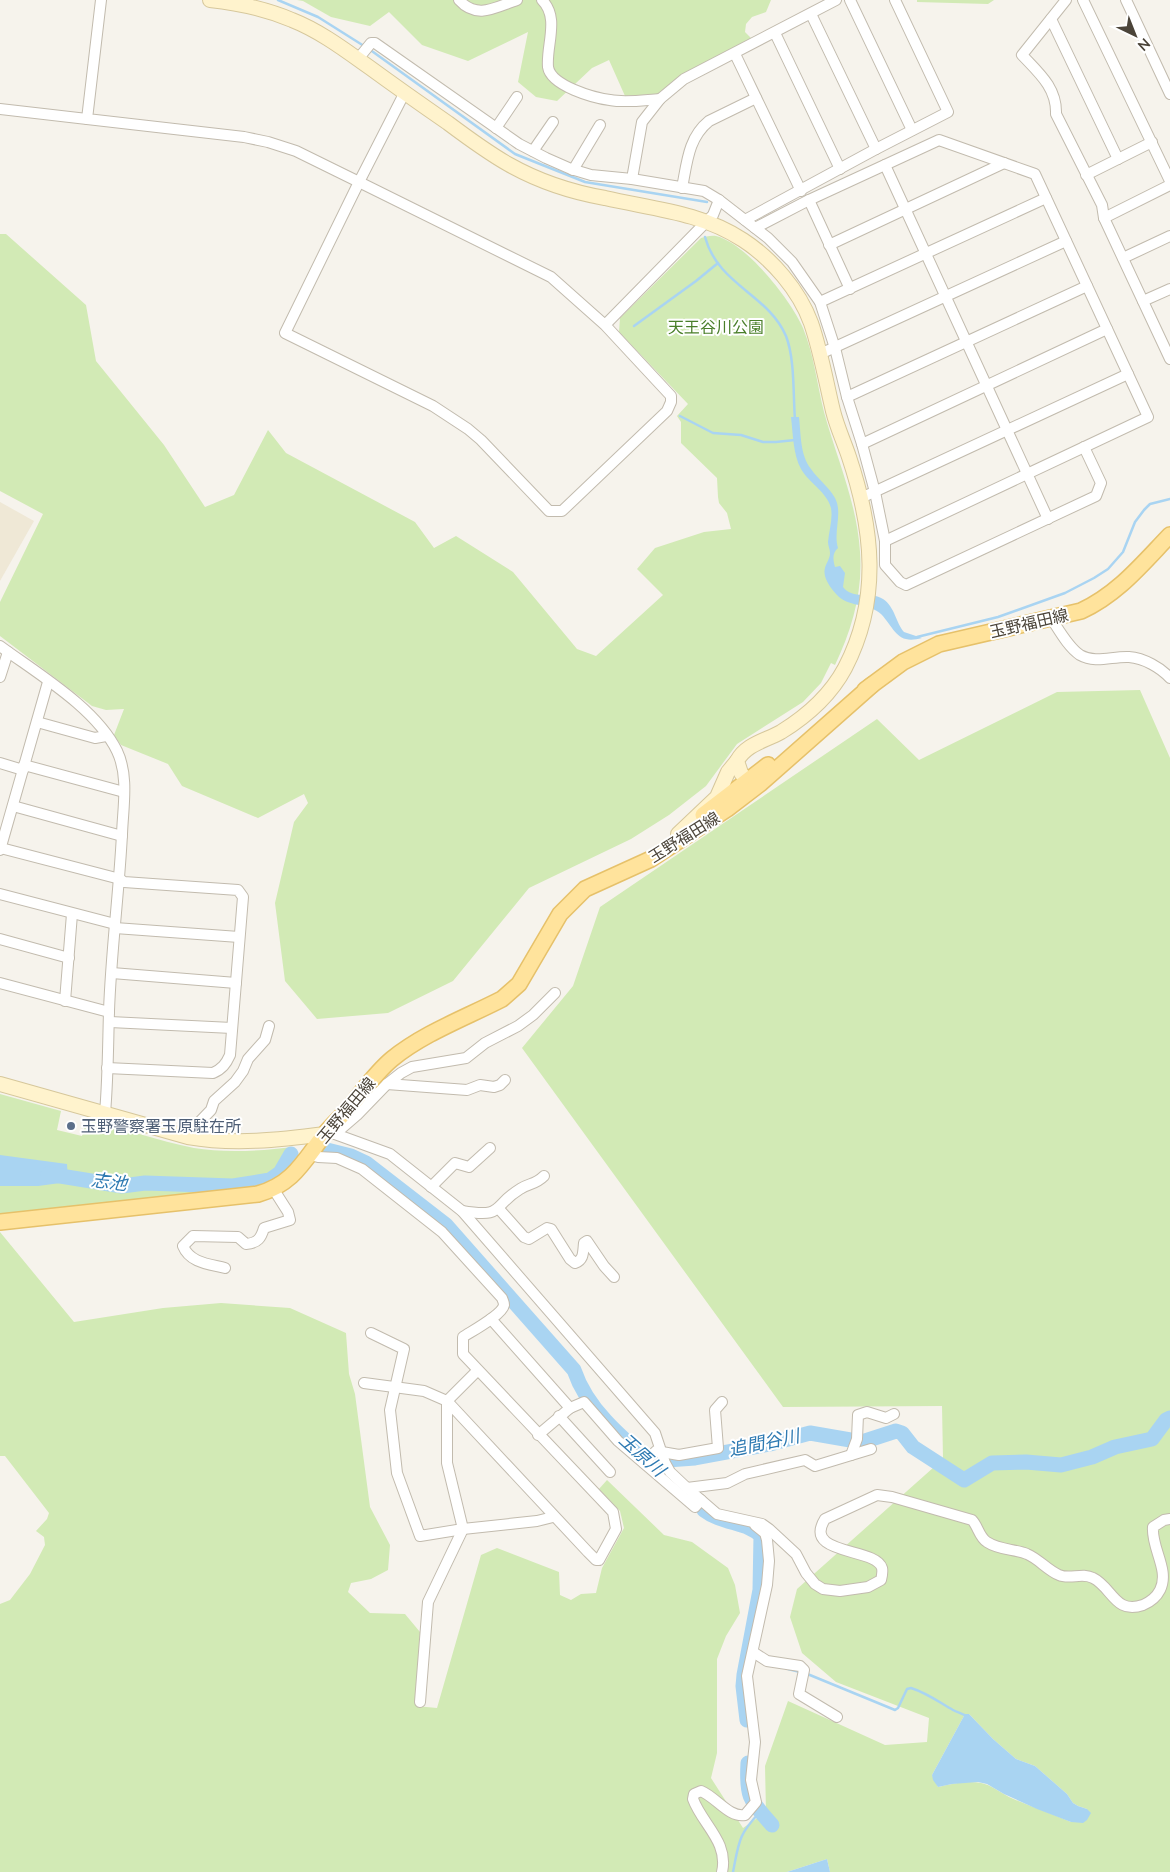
<svg xmlns="http://www.w3.org/2000/svg" width="1170" height="1872" font-family="Lato,'Noto Sans JP',sans-serif">
<style>
.education{fill:#efe8d6}
.green{fill:#d2eab5;fill-rule:evenodd}
.water{fill:#a9d4f2}
.lines{fill:none;stroke-linecap:round;stroke-linejoin:round}
.stream{stroke:#a9d4f2;stroke-width:2.5}
.river{stroke:#a9d4f2;stroke-width:15}
.street-casing{stroke:#c2bbae;stroke-width:12}
.secondary-casing{stroke:#d6c79b;stroke-width:16}
.primary-casing{stroke:#e6c16a;stroke-width:18}
.street{stroke:#fff;stroke-width:10}
.secondary{stroke:#fff3cd;stroke-width:14}
.primary{stroke:#ffe39c;stroke-width:15}
.service-dot{fill:#5c6f8a;stroke:#fff;stroke-width:2}
.labels{text-anchor:middle;stroke-width:4;stroke-linejoin:round;paint-order:stroke}
.park-label{font-size:16px;fill:#4a7f2a;stroke:#fff}
.street-label{font-size:16px;fill:#4b4439;stroke:#fff}
.service-label{font-size:16px;fill:#4e5e75;stroke:#fff;text-anchor:start}
.water-label{font-size:18px;font-style:italic;fill:#2e7ab2;stroke:#fff}
</style>
<rect width="100%" height="100%" fill="#f6f3ec"/>
<path class="education" d="M0,502l34,19 -34,60z"/>
<g class="green">
<path d="M297,0h474l-5,12 -14,5 -6,7 -1,8 7,7 -94,55 -33,2 -16,-36 -17,8 -35,33 -21,-4 -18,-15 10,-50 -60,29 -46,-16 -33,-33 -19,14 -39,-9 -28,-16z"/>
<path d="M917,0h77l-6,4 -71,-2z"/>
<path d="M0,234h6l80,71 10,56 68,84 41,62 29,-12 34,-65 18,23 129,69 19,26 22,-12 57,36 64,77 19,7 67,-61 -26,-26 18,-21 49,-16 27,-3 -4,-16 -8,-10 -1,-6 -1,-19 -36,-35v-21l-4,-6 11,-12 -69,-72 1,-14 81,-80c4,-1 10,-3 15,-2 30,7 75,64 87,92 11,27 14,56 21,84 13,47 33,91 36,140 3,40 -8,77 -25,113l-4,-2 -10,20 -18,19 -66,42 -31,42 -37,29 -38,24 -102,49 -76,93 -65,32 -71,6 -32,-38 -10,-78 19,-81 14,-19 -4,-9 -46,24 -76,-32 -14,-22 -47,-19 -7,-10 10,-26 -18,1 -14,-4 -92,-70v-34l43,-88 -43,-23z"/>
<path d="M1140,690l30,68v1114h-340l-3,-13 -40,13h-787v-268l10,-4 20,-26 15,-29 -1,-8 -8,-6 11,-12 2,-6 -44,-57h-5v-224l74,90 89,-14 58,-5 69,5 56,25 3,41 6,20 15,113 20,38 -2,25 -17,9 -20,4 -3,9 22,21 35,1 15,18 -4,74 21,2 44,-153 16,-7 62,24 1,23 11,5 10,-6 15,-1 6,-25 22,-40 -4,-17 -21,-22 8,-9 57,55 28,7 36,26 7,17 5,28 -14,23 -9,23v94l-6,25 32,50 23,-16 -1,-46 23,-65 97,44 42,-3 2,-24 -93,-36 -34,-29 -12,-36 7,-28 146,-130 -1,-53 -159,1 -261,-359 51,-62 27,-79 277,-188 42,41 138,-68zM965,1714h4l24,25 23,20 19,7 32,28 6,9 5,3 9,3 -16,13c-21,-9 -42,-16 -62,-25 -9,-5 -18,-12 -28,-14 -14,-3 -30,1 -43,4l-6,-12z"/>
<path d="M0,1094l61,17 -4,19 25,6 5,-18c35,10 71,23 107,30 29,5 69,3 99,-1l3,6v8l-18,20 -35,10 -23,-2 -38,6 -182,20z"/>
</g>
<g class="water">
<path d="M791,417h8c2,17 1,38 12,52 7,10 18,18 24,29 8,15 -2,34 3,50 -6,5 -5,12 -3,19l5,-1 5,7 -2,14c10,13 28,4 40,12 12,8 13,24 21,33l18,6c-25,7 -27,-9 -41,-24 -11,-10 -30,-7 -42,-17 -7,-7 -17,-19 -14,-29 1,-5 5,-9 5,-15 0,-4 -2,-7 -2,-11 1,-11 5,-23 3,-34 -4,-16 -22,-25 -30,-39 -8,-15 -8,-35 -10,-52z"/>
<path d="M0,1155l67,9 1,18 -30,4h-38z"/>
<path d="M965,1714h4l24,25 23,20 19,7 32,28 6,9 5,3 9,3 4,4 -4,7 -4,3 -12,-1 -34,-13 -33,-15 -17,-10 -9,-2 -26,2 -14,3 -5,-7 -1,-5z"/>
<path d="M827,1859l3,13h-43z"/>
</g>
<g class="lines">
<g class="stream">
<path d="M278,0l40,17 46,29"/>
<path d="M369,49l146,105 70,28 122,20"/>
<path d="M705,237c13,48 63,57 81,99 9,23 7,59 9,84"/>
<path d="M634,326l62,-45 22,-18"/>
<path d="M680,416l33,17 28,2 22,7h13l19,-2"/>
<path d="M917,637l81,-20 67,-24 29,-15 14,-9 15,-17 12,-30 9,-12 6,-6 20,-5"/>
<path d="M788,1669l12,3"/>
<path d="M805,1673l90,37 3,-2 9,-19 4,-1c16,5 28,14 42,22 5,3 10,3 14,7"/>
<path d="M733,1872c6,-30 5,-37 27,-60"/>
</g>
<g class="river">
<path d="M327,1150l24,6 15,7 80,62 128,145c16,48 64,80 100,113"/>
<path d="M48,1174l74,12 23,-3 88,3 37,-6 10,-7 11,-19"/>
<path d="M652,1463l15,-3 28,-2 75,-14 40,-11 52,9 34,-11 6,2 11,14 51,33 28,-17 34,-1 35,3 31,-8 23,-10 37,-8 14,-19 4,-2"/>
<path d="M704,1510c18,14 45,12 57,26l-1,54 -16,85 -1,11 4,34"/>
<path d="M748,1763c-2,35 2,37 24,62"/>
</g>
<g class="street-casing">
<g id="street">
<path d="M101,0l-14,119 157,18 24,5 28,9 63,31 46,-90"/>
<path d="M459,0c18,20 37,7 58,0"/>
<path d="M542,0c18,18 4,45 6,67 3,19 46,31 62,33 16,3 34,0 50,-1"/>
<path d="M850,0l62,130"/>
<path d="M1066,0l-44,55c17,18 35,33 34,59l46,91 2,13 66,141"/>
<path d="M1083,0l87,181"/>
<path d="M1126,0l44,94"/>
<path d="M811,14l65,135"/>
<path d="M1051,19l67,140"/>
<path d="M775,33l65,136"/>
<path d="M735,54l66,137"/>
<path d="M358,59l13,-16h4l144,101 27,14 25,11 20,6 41,4 72,12 15,9 49,38 24,24 28,40 15,46 12,49 15,47 13,48 10,49v24l15,17 6,3 190,-89 5,-13 -17,-36"/>
<path d="M0,109l87,10"/>
<path d="M496,128l21,-31"/>
<path d="M533,151l20,-29"/>
<path d="M885,165l163,354"/>
<path d="M573,170l27,-45"/>
<path d="M1086,175l66,-33"/>
<path d="M632,179l10,-57 18,-23 24,-20 152,-79"/>
<path d="M682,188c5,-25 6,-50 27,-67l47,-23"/>
<path d="M809,200l41,89"/>
<path d="M1104,218l66,-33"/>
<path d="M745,220l131,-71 72,-37 -53,-112"/>
<path d="M755,228l54,-28 130,-60 96,34 113,243 -263,124"/>
<path d="M829,245l175,-82"/>
<path d="M1123,258l47,-22"/>
<path d="M1143,301l27,-12"/>
<path d="M820,302l226,-104"/>
<path d="M605,325l66,71v6l-4,9 -105,100h-13l-68,-71 -13,-11 -35,-23 -148,-73 74,-151 192,95 54,48 108,-110 6,-15"/>
<path d="M820,354l246,-113"/>
<path d="M847,397l240,-111"/>
<path d="M862,444l245,-115"/>
<path d="M861,498l267,-124"/>
<path d="M1051,618c8,12 17,29 29,37 16,9 32,1 49,2 15,1 32,11 41,21"/>
<path d="M0,646c38,28 96,62 117,105 12,25 6,56 5,83 -3,59 -11,118 -13,177 -1,34 -1,68 -4,102"/>
<path d="M0,677l8,-25"/>
<path d="M37,722l58,16 11,-2"/>
<path d="M0,763l23,7"/>
<path d="M24,765l100,27"/>
<path d="M13,806l109,30"/>
<path d="M1,848l119,31 4,3 114,8 5,7 -13,158c-4,9 -8,14 -17,18l-106,-5"/>
<path d="M0,850l48,-168"/>
<path d="M0,894l115,30"/>
<path d="M115,928l124,9"/>
<path d="M0,939l69,19"/>
<path d="M112,973l124,10"/>
<path d="M0,983l109,29"/>
<path d="M65,1001l7,-87"/>
<path d="M110,1022l122,6"/>
<path d="M387,1084l80,6 13,-5 14,2 6,-2 5,-5"/>
<path d="M325,1134h10l55,20 72,57 193,222 10,30 5,9 17,16 30,26 45,10 7,5 27,25 10,19 9,11 8,5 17,2 28,-4 13,-7c1,-4 2,-8 1,-12 -6,-21 -80,-12 -57,-49l52,-24 15,2 80,23c6,6 7,17 15,22 12,8 27,7 40,12 12,5 20,16 32,21 11,5 23,-3 34,3 19,9 22,37 50,27 7,-3 14,-9 17,-15 10,-20 -9,-42 -7,-63l11,-7 6,-1"/>
<path d="M335,1134l22,-19 30,-31 14,-11 11,-6 54,-9 19,-15 33,-17 15,-11 22,-22"/>
<path d="M186,1136l25,-26 3,-9 21,-19 8,-11 5,-12 17,-19 4,-14"/>
<path d="M310,1155l8,2 19,1 25,11 80,63 60,66c1,3 2,4 2,7 -2,10 -32,26 -41,32v17l150,158 3,17 -17,31h-3l-8,-8 -141,-151 -23,-10 -60,-8"/>
<path d="M431,1187l24,-24 14,4 21,-19"/>
<path d="M499,1209l25,28 5,2 18,-11 4,1 19,30 5,4c9,-3 8,-11 9,-20l3,-2 17,25 10,11"/>
<path d="M462,1211c43,7 29,-4 58,-22 9,-6 15,-4 24,-13"/>
<path d="M225,1268c-16,-4 -35,-5 -42,-22l10,-10 45,1 8,7c12,-1 15,-6 18,-16l26,-8 -2,-8 -14,-22"/>
<path d="M491,1319l79,89"/>
<path d="M371,1333l33,16 -14,61 7,63 23,63 43,-7 74,-8 16,-4"/>
<path d="M559,1416l51,56"/>
<path d="M538,1435l32,-27 14,-6 34,39 77,66 6,-7"/>
<path d="M851,1455l6,-16 1,-24 9,-3 19,6 8,-4"/>
<path d="M644,1463l12,-12 23,4 39,-7 -3,-38 7,-8"/>
<path d="M687,1488l40,-5 18,-9 60,-14 10,6 56,-17"/>
<path d="M753,1652l14,9 33,5 4,4 -5,24 38,23"/>
<path d="M420,1702l8,-100 35,-73 -16,-66v-62l30,-30"/>
<path d="M722,1872c7,-30 -20,-48 -29,-73l1,-5 7,-3c15,6 28,27 44,24l11,-13 -5,-22 4,-38 -8,-66 20,-91 2,-24 -2,-21 -2,-7 -10,-8"/>
</g>
</g>
<g class="secondary-casing">
<g id="secondary">
<path d="M210,0c28,3 56,9 82,20 28,11 53,30 77,47 26,19 53,38 79,56 20,15 39,29 60,41 30,17 63,28 97,34 48,11 95,14 138,42 29,19 56,50 68,83 10,29 15,59 22,88 4,16 11,31 16,46 24,72 32,142 -4,211 -15,28 -38,48 -64,64 -16,9 -35,12 -44,29l4,12 12,16"/>
<path d="M678,834l39,-37 11,-25 9,-11"/>
<path d="M0,1084l188,53c45,8 92,3 137,-3"/>
</g>
</g>
<g class="primary-casing">
<g id="primary">
<path d="M865,690l38,-28 36,-18 142,-33c37,-17 61,-47 89,-76"/>
<path d="M703,815l65,-50"/>
<path d="M0,1222l258,-28c35,-10 45,-32 66,-59 7,-9 15,-16 23,-25 15,-17 27,-36 45,-51 32,-26 73,-41 110,-60l17,-15 41,-70 25,-25 66,-30 76,-50 34,-26 111,-98"/>
</g>
</g>
<use href="#street" class="street"/>
<use href="#secondary" class="secondary"/>
<use href="#primary" class="primary"/>
</g>
<circle class="service-dot" cx="71" cy="1126" r="5"/>
<g class="labels">
<g class="park-label">
<text x="716" y="333">天王谷川公園</text>
</g>
<g class="street-label">
<text transform="translate(1029 623) rotate(-13)" y="6">玉野福田線</text>
<text transform="translate(684 837) rotate(-32)" y="6">玉野福田線</text>
<text transform="translate(346 1110) rotate(-50)" y="6">玉野福田線</text>
</g>
<g class="service-label">
<text x="81" y="1132">玉野警察署玉原駐在所</text>
</g>
<g class="water-label">
<text transform="translate(109 1182) rotate(7)" y="6">志池</text>
<text transform="translate(764 1443) rotate(-12)" y="6">追間谷川</text>
<text transform="translate(642 1455) rotate(42)" y="6">玉原川</text>
</g>
</g>
<g transform="translate(1135 35) rotate(137)" stroke="#ffffff" stroke-width="4" paint-order="stroke">
<path d="M0-4L9 19L0 12L-9 19Z" fill="#4b4439"/>
<text y="-8" font-size="14" font-weight="bold" text-anchor="middle" fill="#4b4439">N</text>
</g>
</svg>
